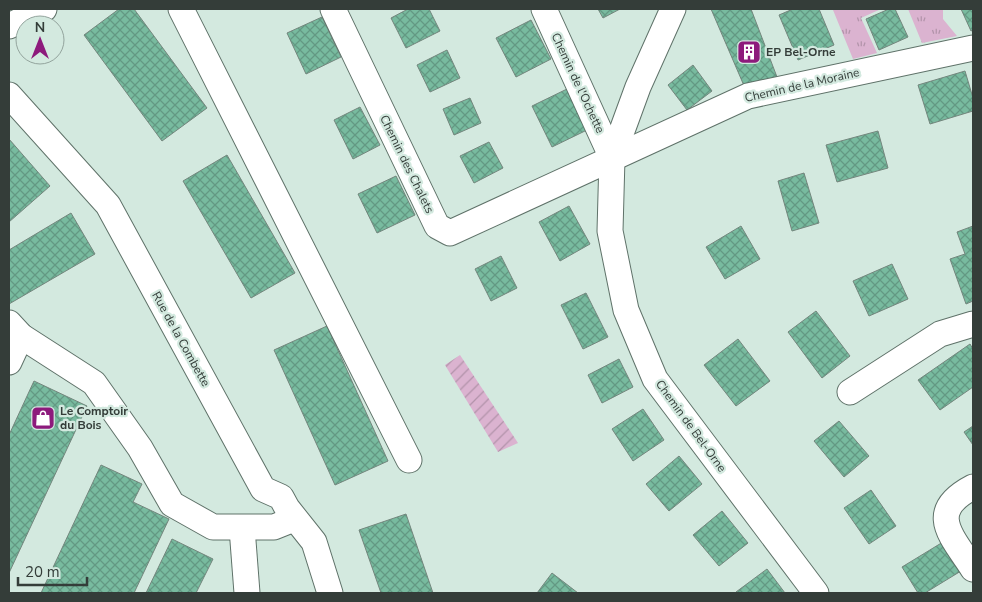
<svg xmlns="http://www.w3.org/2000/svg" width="982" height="602" font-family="'Nunito Sans',sans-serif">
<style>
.grass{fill:url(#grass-tufts)}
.garden{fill:url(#garden-furrows)}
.building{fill:url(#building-cross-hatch);stroke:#73867d}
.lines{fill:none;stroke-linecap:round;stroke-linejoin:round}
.minor-casing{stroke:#5f7269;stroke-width:27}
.minor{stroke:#fff;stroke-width:25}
.labels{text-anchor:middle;stroke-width:4.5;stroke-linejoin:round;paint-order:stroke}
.poi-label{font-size:12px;font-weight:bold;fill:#343d39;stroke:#d3e9df;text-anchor:start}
.street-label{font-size:12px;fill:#343d39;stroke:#d3e9df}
</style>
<defs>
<pattern id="grass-tufts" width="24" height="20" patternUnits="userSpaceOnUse" patternTransform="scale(1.25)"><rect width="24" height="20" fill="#dbb3d0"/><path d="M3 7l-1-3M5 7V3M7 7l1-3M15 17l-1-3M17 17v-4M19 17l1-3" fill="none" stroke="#b293aa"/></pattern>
<pattern id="garden-furrows" width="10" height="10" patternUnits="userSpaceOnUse" patternTransform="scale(1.25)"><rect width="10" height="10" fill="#dbb3d0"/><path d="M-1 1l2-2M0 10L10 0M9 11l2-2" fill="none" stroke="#b293aa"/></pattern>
<pattern id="building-cross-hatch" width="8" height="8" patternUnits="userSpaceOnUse" patternTransform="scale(1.25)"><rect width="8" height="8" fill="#78bb9f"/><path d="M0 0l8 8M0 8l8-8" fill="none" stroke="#639983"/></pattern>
</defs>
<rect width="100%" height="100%" fill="#d3e9df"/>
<g class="grass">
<path d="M881,9l-20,9 16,35 -24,6 -20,-49z"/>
<path d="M908,9h35v10l14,17 -35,7z"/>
</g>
<path class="garden" d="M460,355l58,88 -20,9 -53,-87z"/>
<g class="building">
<path d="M119,9h15l73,99 -45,33 -78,-106z"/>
<path d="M408,9h21l11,22 -34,17 -15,-30z"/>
<path d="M598,9h22l-17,9z"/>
<path d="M711,9h40l26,68 -32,11z"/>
<path d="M793,9h26l15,36 -36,15 -19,-45z"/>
<path d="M889,9h6l13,28 -29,13 -13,-31z"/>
<path d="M961,9h12v21l-2,1z"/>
<path d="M322,17l19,40 -35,17 -19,-41z"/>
<path d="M531,20l20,39 -35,18 -20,-39z"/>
<path d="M447,50l13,28 -30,14 -13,-27z"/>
<path d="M693,65l19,26 -25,19 -19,-25z"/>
<path d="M965,71l8,27v13l-43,13 -12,-39z"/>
<path d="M567,89l20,41 -35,17 -20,-41z"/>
<path d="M470,98l11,25 -27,12 -11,-26z"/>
<path d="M360,107l20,38 -27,14 -19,-39z"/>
<path d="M878,131l10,37 -51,14 -11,-37z"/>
<path d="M9,139l41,47 -41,36z"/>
<path d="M489,142l14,26 -29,15 -14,-27z"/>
<path d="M227,155l68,118 -44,25 -68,-117z"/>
<path d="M804,173l15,50 -27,8 -14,-50z"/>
<path d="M396,176l19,39 -38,18 -19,-39z"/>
<path d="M569,206l21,38 -30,17 -21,-39z"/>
<path d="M71,213l24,41 -86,50v-54z"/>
<path d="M741,226l19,33 -35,20 -19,-32z"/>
<path d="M973,226v75l-7,3 -16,-45 15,-5 -8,-22z"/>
<path d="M501,256l16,32 -26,13 -16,-32z"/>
<path d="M892,264l16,35 -39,17 -16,-35z"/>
<path d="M586,293l22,44 -25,12 -22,-44z"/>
<path d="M816,311l34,45 -28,22 -34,-46z"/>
<path d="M327,326l61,135 -53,24 -61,-135z"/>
<path d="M738,339l32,42 -34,25 -32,-41z"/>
<path d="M970,344l3,5v38l-33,23 -22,-30z"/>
<path d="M619,359l14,28 -31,16 -14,-28z"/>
<path d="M34,381l53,25 -78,167v-138z"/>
<path d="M643,409l21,31 -31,21 -21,-32z"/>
<path d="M839,421l30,35 -25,21 -30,-36z"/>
<path d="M973,426v19l-9,-13z"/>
<path d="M679,456l23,28 -33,27 -23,-27z"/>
<path d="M101,465l41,19 -9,18 36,17 -35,74h-93z"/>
<path d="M871,490l25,36 -27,18 -25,-36z"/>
<path d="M722,511l26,32 -29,23 -26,-31z"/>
<path d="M406,514l27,79h-52l-22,-63z"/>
<path d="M172,539l41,20 -17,34h-50z"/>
<path d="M943,542l18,29 -36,22h-7l-16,-26z"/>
<path d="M767,569l18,24h-48l-1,-1z"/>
<path d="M552,573l26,20h-41z"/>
</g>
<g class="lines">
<g class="minor-casing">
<g id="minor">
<path d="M181,9l228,451"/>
<path d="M333,9l104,217 13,7 298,-137 225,-48"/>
<path d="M544,9l68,149"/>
<path d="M673,9l-35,78 -26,71 -2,73 16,79 29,69 161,214"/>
<path d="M9,26l35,-17"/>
<path d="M9,95l99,110 155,284 18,8 6,11 27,34 16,51"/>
<path d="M9,323l12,13 73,47 46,65 32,56 41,23h61l20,-8"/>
<path d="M9,362l12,-26"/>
<path d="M850,392l90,-58 33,-10"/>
<path d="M973,487c-48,25 -21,49 0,82"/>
<path d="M242,528l5,65"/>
</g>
</g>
<use href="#minor" class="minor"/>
</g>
<defs>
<g id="building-square" transform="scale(1.25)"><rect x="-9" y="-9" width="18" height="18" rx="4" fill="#8d1a7c" stroke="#d3e9df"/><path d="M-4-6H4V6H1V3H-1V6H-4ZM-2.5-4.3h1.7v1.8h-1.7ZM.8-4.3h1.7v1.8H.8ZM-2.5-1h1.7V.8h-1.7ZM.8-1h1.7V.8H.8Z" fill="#fff"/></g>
<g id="shop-square" transform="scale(1.25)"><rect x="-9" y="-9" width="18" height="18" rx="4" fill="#8d1a7c" stroke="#d3e9df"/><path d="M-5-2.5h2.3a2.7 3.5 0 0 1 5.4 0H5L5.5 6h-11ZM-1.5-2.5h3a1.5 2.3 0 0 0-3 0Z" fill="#fff"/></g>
</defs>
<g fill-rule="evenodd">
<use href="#building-square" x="749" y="52"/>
<use href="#shop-square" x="43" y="418"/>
</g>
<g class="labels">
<g class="poi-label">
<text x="766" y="56">EP Bel-Orne</text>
<text x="60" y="415">Le Comptoir<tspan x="60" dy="14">du Bois</tspan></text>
</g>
<g class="street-label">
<text transform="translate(578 83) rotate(65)" y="4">Chemin de l'Ochette</text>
<text transform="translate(802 85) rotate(-13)" y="4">Chemin de la Moraine</text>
<text transform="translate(407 164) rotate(64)" y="4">Chemin des Chalets</text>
<text transform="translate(181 339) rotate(61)" y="4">Rue de la Combette</text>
<text transform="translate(691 426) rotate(54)" y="4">Chemin de Bel-Orne</text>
</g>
</g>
<rect width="982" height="602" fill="none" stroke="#343d39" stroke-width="20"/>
<g transform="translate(40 40)"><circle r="24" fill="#d3e9df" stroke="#93a49d"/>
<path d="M0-4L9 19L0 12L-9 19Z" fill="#8d1a7c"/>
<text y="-8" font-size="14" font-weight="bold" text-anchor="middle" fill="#343d39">N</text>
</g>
<path d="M18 577v8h69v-8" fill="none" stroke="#343d39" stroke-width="2.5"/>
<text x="25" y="577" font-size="15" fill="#343d39" stroke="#d3e9df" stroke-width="4" paint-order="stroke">20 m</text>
</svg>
